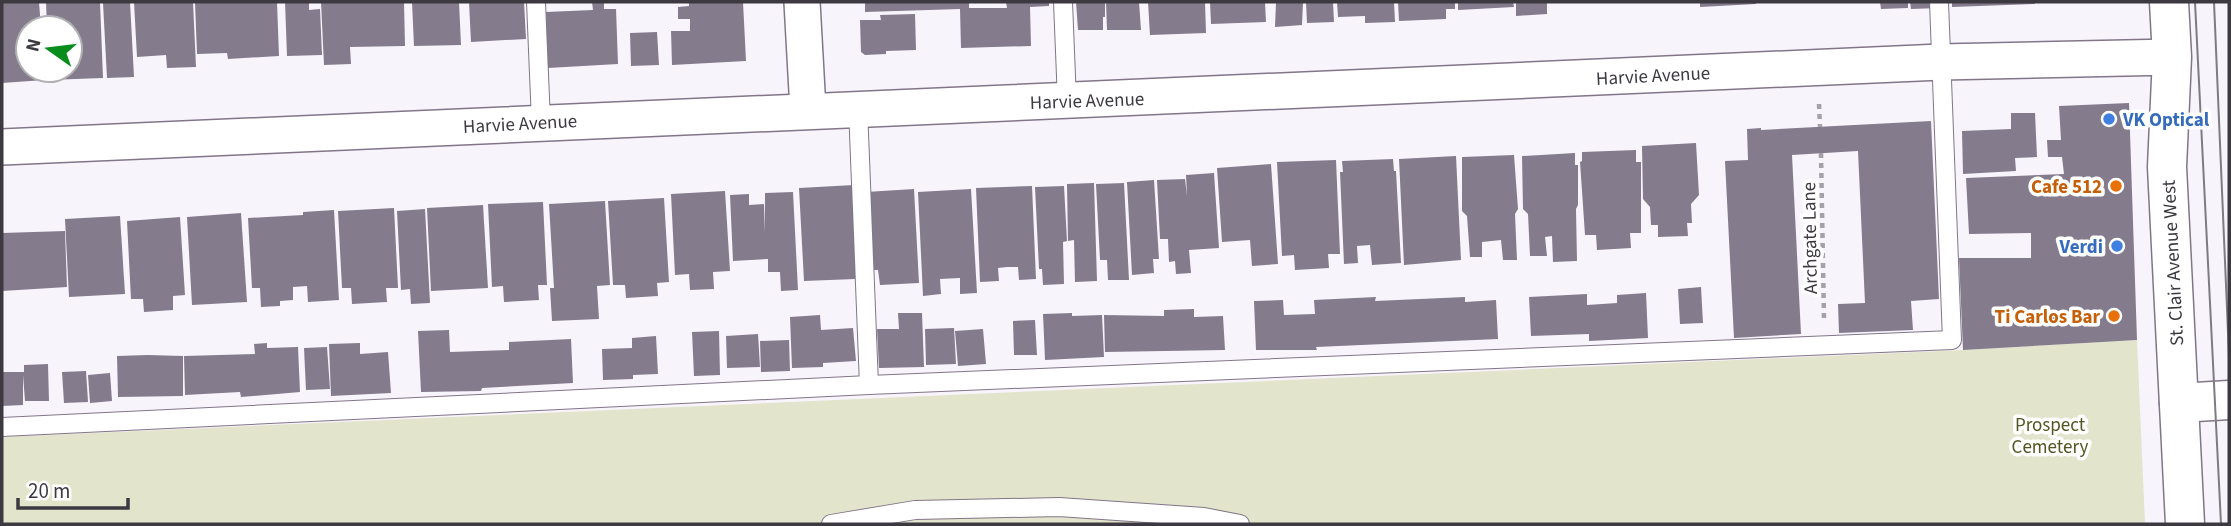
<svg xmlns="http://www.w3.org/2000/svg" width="2231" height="526" font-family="'Source Sans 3',sans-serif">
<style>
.green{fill:#e2e4cb}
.building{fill:#847b8d}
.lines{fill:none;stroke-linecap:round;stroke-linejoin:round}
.lane-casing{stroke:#807688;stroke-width:20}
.street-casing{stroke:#807688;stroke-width:38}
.secondary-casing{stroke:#807688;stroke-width:41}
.path{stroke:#a5a1a9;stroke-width:4.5;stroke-dasharray:5 5;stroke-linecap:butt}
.lane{stroke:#fff;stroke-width:18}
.street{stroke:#fff;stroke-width:35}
.secondary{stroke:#fff;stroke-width:38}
.tram{stroke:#7f7b83;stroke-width:2}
.shop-dot{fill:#3f7fe0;stroke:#fff;stroke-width:2.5}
.food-dot{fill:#e8710a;stroke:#fff;stroke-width:2.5}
.labels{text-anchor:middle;stroke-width:7;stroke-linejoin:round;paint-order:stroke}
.street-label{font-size:19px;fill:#3d3941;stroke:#fff}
.shop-label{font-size:19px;font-weight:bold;fill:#366cbe;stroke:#fff;text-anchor:start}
.food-label{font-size:19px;font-weight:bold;fill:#c56008;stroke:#fff;text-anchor:end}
.park-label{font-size:19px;fill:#535522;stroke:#fff}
</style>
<rect width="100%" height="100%" fill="#f8f4fc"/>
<path class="green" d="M2137,340l8,184h-2143v-87l1961,-87z"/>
<g class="building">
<path d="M2,2h37l2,26h-13v42h15l1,10 -42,3z"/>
<path d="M46,2h54l3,76 -55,2v-10h22v-42h-23z"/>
<path d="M122,2h8l4,75 -27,1 -4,-75z"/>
<path d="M134,2h59l3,65 -29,1 -1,-13 -29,2z"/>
<path d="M195,2h82l2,54 -51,3 -1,-6 -30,1z"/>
<path d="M285,2h24v8l11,-1 2,46 -35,1z"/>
<path d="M321,2h83l1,44 -55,1 1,17 -27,1z"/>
<path d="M412,2h47l2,43 -47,1z"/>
<path d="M469,2h55l2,37 -55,3z"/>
<path d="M592,2h12v7h12l2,55 -70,4 -2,-56 47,-2z"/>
<path d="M689,2h54l3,59 -74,4 -1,-34h19v-12h-12v-12l11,-1z"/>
<path d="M865,2h104v6h38l-1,-6h43v4l-19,1 1,39 -70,2 -1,-39 -95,3z"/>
<path d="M1076,2h29v15h-2v13h-25z"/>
<path d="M1106,2h33l2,28h-34z"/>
<path d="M1148,2h57l1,31 -56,2z"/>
<path d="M1210,2h55l1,20 -55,2z"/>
<path d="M1276,2h27l-1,23 -27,2z"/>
<path d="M1306,2h27l1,20 -27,1z"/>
<path d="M1337,2h57l1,20 -30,1v-7l-27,1z"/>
<path d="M1398,2h57v7h-9v10l-47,2z"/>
<path d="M1458,2h55l1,5 -56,3z"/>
<path d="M1516,2h31v12l-31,2z"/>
<path d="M1700,2h56v2l-56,3z"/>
<path d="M1880,2h28v6l-27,1z"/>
<path d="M1910,2h28l1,6 -28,1z"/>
<path d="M1952,2h83v2l-83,3z"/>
<path d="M915,14l1,36 -30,1v3l-21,1 -4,-3 -1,-32h21l-1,-5z"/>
<path d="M657,32l2,33 -28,1 -1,-33z"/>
<path d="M2129,103l8,237 -174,10 -4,-92h72v-25l-62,1 -3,-56 98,-4 -2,-17h-14l-1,-17h14l-2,-34z"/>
<path d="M2011,113h24l2,44 -22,1 1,13 -53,3 -1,-43 49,-2z"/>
<path d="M1931,121l8,178 -28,2 2,29 -74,3 -1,-29 27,-1 -7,-152 -66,4 9,179 -67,4 -9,-177 23,-1 -1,-31 14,-1v2z"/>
<path d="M1696,143l3,52 -8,9 1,19h-5l1,13 -30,1v-12h-7l-1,-18 -7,-8 -1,-53z"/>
<path d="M1636,150v12h5v71h-11l1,15 -34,2 -1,-15h-11l-5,-73 2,-1v-9z"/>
<path d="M1575,153v12h3v40l-2,4 1,52 -24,1 -1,-26 -7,1 2,19h-17l-2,-42 -5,-5 -1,-53z"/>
<path d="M1514,155l4,54 -3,5 2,46h-14l-2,-20 -19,2v15h-12l-3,-41 -5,-5v-54z"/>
<path d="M1456,156l5,104 -57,5 -5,-106z"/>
<path d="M1393,159l1,12h2l5,92 -29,2 -2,-20 -13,1 1,17 -14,1 -4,-92h3l-1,-11z"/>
<path d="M1336,160l4,94h-12l1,14 -34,2 -1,-15 -12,1 -5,-94z"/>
<path d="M1271,164l7,100 -26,2 -2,-26 -28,2 -5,-74z"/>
<path d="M1214,173l5,75 -30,2 2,23 -15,1 -1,-13 -6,1 -1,-23h-8l-3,-59 28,-1 2,17 -1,-21z"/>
<path d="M1154,180l5,79h-6l1,14 -22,2 -5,-93z"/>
<path d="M1094,183l3,98 -22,1 -1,-42 -6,1 -1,-57z"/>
<path d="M1124,183l5,97h-21l-1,-20h-7l-4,-76z"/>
<path d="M854,185l4,81 -3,1v12l-51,2 -5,-93z"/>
<path d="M1032,186l4,93 -17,1 -1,-13h-11l-9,1 1,13 -19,1 -4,-94z"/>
<path d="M1064,186l3,55 -4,1 1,42 -21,1 -1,-16h-3l-4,-82z"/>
<path d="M914,189l5,94 -39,2 -2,-15h-8l-4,-78z"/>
<path d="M971,189l6,104 -17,1v-16l-20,1 1,15 -18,2 -5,-104z"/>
<path d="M725,191l5,80 -17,1 1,17 -24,1 -1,-16 -14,1 -4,-81z"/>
<path d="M793,192l5,98 -17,1 -1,-19h-12v-13l-35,2 -3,-66 19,-1v11l15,-1 1,29v-40z"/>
<path d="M664,198l5,84 -12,1 1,13 -32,2 -1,-13h-12l-5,-84z"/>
<path d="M605,201l5,84 -13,1 2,33 -47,2 -2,-33h4l-5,-84z"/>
<path d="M543,202l4,83h-9l1,15 -35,2 -1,-16 -11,1 -4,-83z"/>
<path d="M483,205l5,83 -57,3 -4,-83z"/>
<path d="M394,208l4,80h-12l1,14 -35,2 -1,-16h-9l-4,-77z"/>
<path d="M425,209l5,94 -19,1 -1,-15 -9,1 -4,-79z"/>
<path d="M334,210l5,90 -31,2 -1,-16 -14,1v13l-13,1v5l-19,1 -1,-19h-8l-4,-70 55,-3v-3z"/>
<path d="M241,213l6,89 -55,3 -5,-88z"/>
<path d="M120,216l5,78 -56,3 -4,-78z"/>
<path d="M180,217l5,78 -12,1v14l-29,2 -1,-13h-12l-4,-78z"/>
<path d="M65,231l2,56 -65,4v-58z"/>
<path d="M1701,287l2,36 -23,1 -2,-35z"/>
<path d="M1646,293l2,45 -59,3v-7l-58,2 -2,-39 58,-3v11l30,-2v-8z"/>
<path d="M1376,297l-1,4 90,-4v5l31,-2 2,39 -182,8 1,3h-61l-2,-49 29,-1 1,15 31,-1 -1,-14z"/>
<path d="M1194,309v8l29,-1 2,34 -120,2 -1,-37 60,1v-6z"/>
<path d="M898,313h24l2,54 -45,1 -2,-39h22z"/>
<path d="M1072,313v3l30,-1 2,42 -59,3 -2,-46z"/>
<path d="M820,315l1,15 32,-2 3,33 -33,2v4l-31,1 -2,-51z"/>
<path d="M1035,320l2,35h-23l-1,-34z"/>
<path d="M954,328l2,36 -30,1 -1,-36z"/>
<path d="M983,329l3,35 -28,2 -3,-35z"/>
<path d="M449,330l1,22 59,-2v-8l62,-3 2,44 -91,5 -1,3 -60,1 -3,-61z"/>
<path d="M719,331l1,44 -26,1 -2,-44z"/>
<path d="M758,334l2,33 -33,1 -1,-32z"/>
<path d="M656,336l2,38 -25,1v4l-30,1 -1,-31 30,-1v-10z"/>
<path d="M789,340l1,31 -29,1 -1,-31z"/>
<path d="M267,343v5l31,-1 2,45 -59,5 -1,-5 -55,3 -1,-39 71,-2 -1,-10z"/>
<path d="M360,343v11l28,-2 3,41 -60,3 -2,-52z"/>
<path d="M327,347l3,42 -24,1 -2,-42z"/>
<path d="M148,355l35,1v40l-65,1 -1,-41z"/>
<path d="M48,364l1,37h-24l-2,-26v30l-21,1v-34h22v-7z"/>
<path d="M86,371l2,31 -24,1 -2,-31z"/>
<path d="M110,373l2,28 -22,2 -2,-28z"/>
</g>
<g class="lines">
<g class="lane-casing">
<g id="lane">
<path d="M536,2l5,120"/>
<path d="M1063,2l4,99"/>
<path d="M858,108l11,277"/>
<path d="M2,427l867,-42 1083,-45 -13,-338"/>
<path d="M831,524l84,-14 144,-3 145,10 36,7"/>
</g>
</g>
<g class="street-casing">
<g id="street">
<path d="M802,2l6,108"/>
<path d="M2,147l1939,-85 231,-5"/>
</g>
</g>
<g class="secondary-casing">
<g id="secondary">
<path d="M2169,2l3,55 -5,110 18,357"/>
<path d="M2179,403l50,-3"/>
</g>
</g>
<g class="path">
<path d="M1819,104l1,23"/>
<path d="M1821,153l3,166"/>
</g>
<use href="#lane" class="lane"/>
<use href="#street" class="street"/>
<use href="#secondary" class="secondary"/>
<g class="tram">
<path d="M2195,2l26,522"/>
<path d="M2214,2l15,354"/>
</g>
</g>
<g class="shop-dot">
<circle cx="2109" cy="119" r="7"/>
<circle cx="2117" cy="246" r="7"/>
</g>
<g class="food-dot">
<circle cx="2116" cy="186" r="7"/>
<circle cx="2114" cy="316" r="7"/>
</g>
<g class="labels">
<g class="street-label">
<text transform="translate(1653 75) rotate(-3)" y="7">Harvie Avenue</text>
<text transform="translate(1087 100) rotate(-2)" y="7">Harvie Avenue</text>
<text transform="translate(520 123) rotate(-3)" y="7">Harvie Avenue</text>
<text transform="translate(1809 238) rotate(-91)" y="7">Archgate Lane</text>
<text transform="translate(2172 263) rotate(-93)" y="7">St. Clair Avenue West</text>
</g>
<g class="shop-label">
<text x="2123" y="126">VK Optical</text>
<text x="2103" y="253" text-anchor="end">Verdi</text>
</g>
<g class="food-label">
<text x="2102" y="193">Cafe 512</text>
<text x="2100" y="323">Ti Carlos Bar</text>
</g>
<g class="park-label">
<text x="2050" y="431">Prospect<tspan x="2050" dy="22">Cemetery</tspan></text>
</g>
</g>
<rect width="2231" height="526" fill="none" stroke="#3d3941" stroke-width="7"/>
<g transform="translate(49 49) rotate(284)"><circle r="33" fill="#ffffff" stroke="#b1b0b3" stroke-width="2"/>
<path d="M0-5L12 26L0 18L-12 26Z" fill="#078d1c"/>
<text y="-10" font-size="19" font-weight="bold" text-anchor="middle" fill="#3d3941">N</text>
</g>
<path d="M18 498v10h110v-10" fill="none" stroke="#3d3941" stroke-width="3.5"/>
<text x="28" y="498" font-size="21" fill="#3d3941" stroke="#ffffff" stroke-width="5" paint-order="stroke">20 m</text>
</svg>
